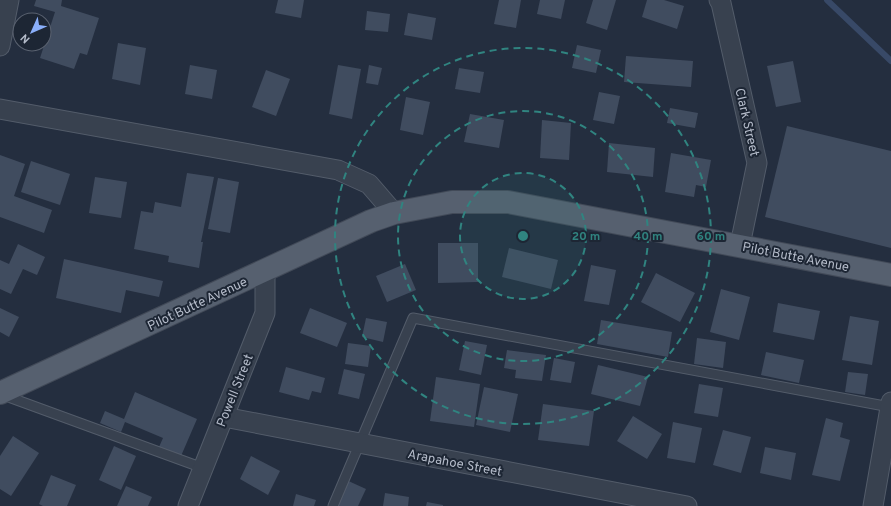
<svg xmlns="http://www.w3.org/2000/svg" width="891" height="506" font-family="Overpass,sans-serif">
<style>
.lines{fill:none;stroke-linecap:round;stroke-linejoin:round}
.stream{stroke:#384967;stroke-width:6}
.building{fill:#404c5f}
.service-casing{stroke:#535c6a;stroke-width:11}
.minor-casing{stroke:#535c6a;stroke-width:21}
.primary-casing{stroke:#424a58;stroke-width:24}
.service{stroke:#38414f;stroke-width:9}
.minor{stroke:#38414f;stroke-width:19}
.primary{stroke:#56606f;stroke-width:22}
.ring{fill:none;stroke:#308480;stroke-width:2;stroke-dasharray:7 5}
.labels{text-anchor:middle;stroke-width:4;stroke-linejoin:round;paint-order:stroke}
.street-label{font-size:13px;fill:#b5bcca;stroke:#1d2634}
.centre{fill:#308480;stroke:#1d2634;stroke-width:2}
.ring-label{font-size:12px;text-anchor:middle;font-weight:bold;fill:#308480;stroke:#1d2634;stroke-width:4;stroke-linejoin:round;paint-order:stroke}
</style>
<rect width="100%" height="100%" fill="#242e3f"/>
<g class="lines">
<path class="stream" d="M827,0l64,61"/>
</g>
<g class="building">
<path d="M36,0h26l-1,6 38,12 -12,37 -7,-2 -6,16 -34,-11 15,-46 -21,-6z"/>
<path d="M278,0h26l-3,18 -26,-5z"/>
<path d="M499,0h22l-5,28 -22,-4z"/>
<path d="M540,0h25l-4,19 -24,-5z"/>
<path d="M593,0h23l-9,30 -21,-7z"/>
<path d="M647,0h17l20,6 -7,23 -35,-12z"/>
<path d="M367,11l23,3 -2,18 -23,-2z"/>
<path d="M408,13l28,5 -4,22 -28,-5z"/>
<path d="M118,43l28,5 -6,37 -28,-6z"/>
<path d="M577,45l24,5 -5,23 -24,-5z"/>
<path d="M626,56l67,5 -2,26 -67,-5z"/>
<path d="M793,61l8,41 -25,5 -9,-41z"/>
<path d="M190,65l27,5 -5,29 -27,-5z"/>
<path d="M338,65l23,4 -9,50 -23,-5z"/>
<path d="M369,65l13,3 -4,17 -12,-2z"/>
<path d="M459,68l25,4 -4,21 -25,-4z"/>
<path d="M266,70l24,9 -14,37 -24,-9z"/>
<path d="M599,92l21,4 -6,28 -21,-4z"/>
<path d="M406,97l24,5 -7,33 -23,-5z"/>
<path d="M670,108l28,5 -3,15 -28,-5z"/>
<path d="M470,114l34,6 -5,28 -35,-6z"/>
<path d="M542,120l29,3 -2,37 -29,-2z"/>
<path d="M787,126l104,25v97l-126,-31z"/>
<path d="M609,143l46,5 -2,29 -46,-5z"/>
<path d="M671,153l40,7 -5,27 -10,-2 -2,12 -29,-5z"/>
<path d="M0,155l25,9 -11,32 38,14 -8,23 -44,-16z"/>
<path d="M31,161l39,13 -10,31 -39,-13z"/>
<path d="M187,173l27,4 -13,65h2l-4,26 -31,-6 1,-6 -35,-7 7,-38 12,2 2,-11 26,5z"/>
<path d="M95,177l32,5 -6,36 -32,-5z"/>
<path d="M218,178l21,4 -9,51 -22,-4z"/>
<path d="M438,243h40v39l-40,1z"/>
<path d="M18,244l27,13 -8,18 -14,-6 -12,25 -11,-5v-29l9,4z"/>
<path d="M509,248l49,12 -7,29 -49,-12z"/>
<path d="M64,259l99,22 -4,16 -33,-7 -5,23 -65,-15z"/>
<path d="M405,264l11,26 -29,12 -11,-26z"/>
<path d="M591,265l25,5 -7,35 -25,-4z"/>
<path d="M656,273l39,20 -15,29 -39,-20z"/>
<path d="M721,289l29,8 -11,43 -29,-8z"/>
<path d="M778,303l42,8 -6,29 -41,-8z"/>
<path d="M0,308l19,9 -10,20 -9,-5z"/>
<path d="M310,308l37,15 -10,24 -37,-14z"/>
<path d="M850,316l29,5 -7,44 -30,-5z"/>
<path d="M366,318l21,4 -4,20 -21,-5z"/>
<path d="M601,320l71,12 -4,25 -71,-13z"/>
<path d="M697,338l29,4 -3,26 -29,-4z"/>
<path d="M465,341l22,4 -6,30 -22,-5z"/>
<path d="M348,343l23,3 -3,21 -23,-3z"/>
<path d="M507,350l39,5 -4,26 -27,-3 1,-8 -12,-2z"/>
<path d="M766,352l38,8 -5,23 -38,-8z"/>
<path d="M554,358l21,4 -4,21 -21,-3z"/>
<path d="M598,365l50,12 -8,29 -49,-12z"/>
<path d="M286,367l39,11 -4,15 -9,-2 -3,9 -30,-8z"/>
<path d="M344,369l21,5 -6,25 -21,-5z"/>
<path d="M848,372l20,2 -3,21 -20,-3z"/>
<path d="M436,377l44,7 -6,43 -44,-6z"/>
<path d="M699,384l24,4 -5,29 -24,-4z"/>
<path d="M484,387l34,7 -8,38 -34,-7z"/>
<path d="M135,392l62,27 -16,37 -22,-9 4,-9 -38,-16 -4,10 -21,-9 5,-12 19,8z"/>
<path d="M543,404l51,7 -5,35 -51,-6z"/>
<path d="M633,416l29,18 -15,25 -30,-18z"/>
<path d="M826,418l17,5 -3,14 10,3 -10,41 -28,-6z"/>
<path d="M673,422l29,6 -7,35 -28,-5z"/>
<path d="M723,430l28,7 -10,36 -28,-8z"/>
<path d="M13,436l26,17 -28,43 -11,-7v-33z"/>
<path d="M114,446l22,10 -15,34 -22,-10z"/>
<path d="M765,447l31,6 -5,27 -31,-7z"/>
<path d="M251,456l29,15 -12,24 -28,-16z"/>
<path d="M51,475l25,10 -9,21h-24l-4,-2z"/>
<path d="M344,479l22,10 -8,17h-27z"/>
<path d="M126,486l26,11 -4,9h-31z"/>
<path d="M385,493l24,4 -1,9h-25z"/>
<path d="M296,494l20,6 -2,6h-21z"/>
<path d="M427,502l16,3v1h-17z"/>
</g>
<g class="lines">
<g class="service-casing">
<g id="service">
<path d="M3,395l200,73"/>
<path d="M333,506l80,-188 477,89"/>
</g>
</g>
<g class="minor-casing">
<g id="minor">
<path d="M719,0l2,3 36,160 -17,82"/>
<path d="M0,46l9,-46"/>
<path d="M0,109l338,61 31,14 25,29"/>
<path d="M224,417l463,89"/>
<path d="M188,506l77,-193v-41"/>
<path d="M873,506l18,-104"/>
</g>
</g>
<g class="primary-casing">
<path id="primary" d="M0,393l371,-172 23,-8 58,-11h56l383,73"/>
</g>
<use href="#service" class="service"/>
<use href="#minor" class="minor"/>
<use href="#primary" class="primary"/>
</g>
<circle cx="523" cy="236" r="63" fill="#308480" fill-opacity=".12"/>
<g class="ring">
<circle cx="523" cy="236" r="63"/>
<circle cx="523" cy="236" r="125"/>
<circle cx="523" cy="236" r="188"/>
</g>
<g class="labels">
<g class="street-label">
<text transform="translate(748 122) rotate(77)" y="5">Clark Street</text>
<text transform="translate(796 256) rotate(11)" y="5">Pilot Butte Avenue</text>
<text transform="translate(197 303) rotate(-25)" y="5">Pilot Butte Avenue</text>
<text transform="translate(234 390) rotate(-68)" y="5">Powell Street</text>
<text transform="translate(455 462) rotate(11)" y="5">Arapahoe Street</text>
</g>
</g>
<circle cx="523" cy="236" r="6" class="centre"/>
<g class="ring-label">
<text x="586" y="240">20 m</text>
<text x="648" y="240">40 m</text>
<text x="711" y="240">60 m</text>
</g>
<g transform="translate(32 32) rotate(225)"><circle r="19" fill="#1d2634" stroke="#5a6270"/>
<path d="M0-3L7 15L0 10L-7 15Z" fill="#8aaffa"/>
<text y="-6" font-size="11" font-weight="bold" text-anchor="middle" fill="#b5bcca">N</text>
</g>
</svg>
